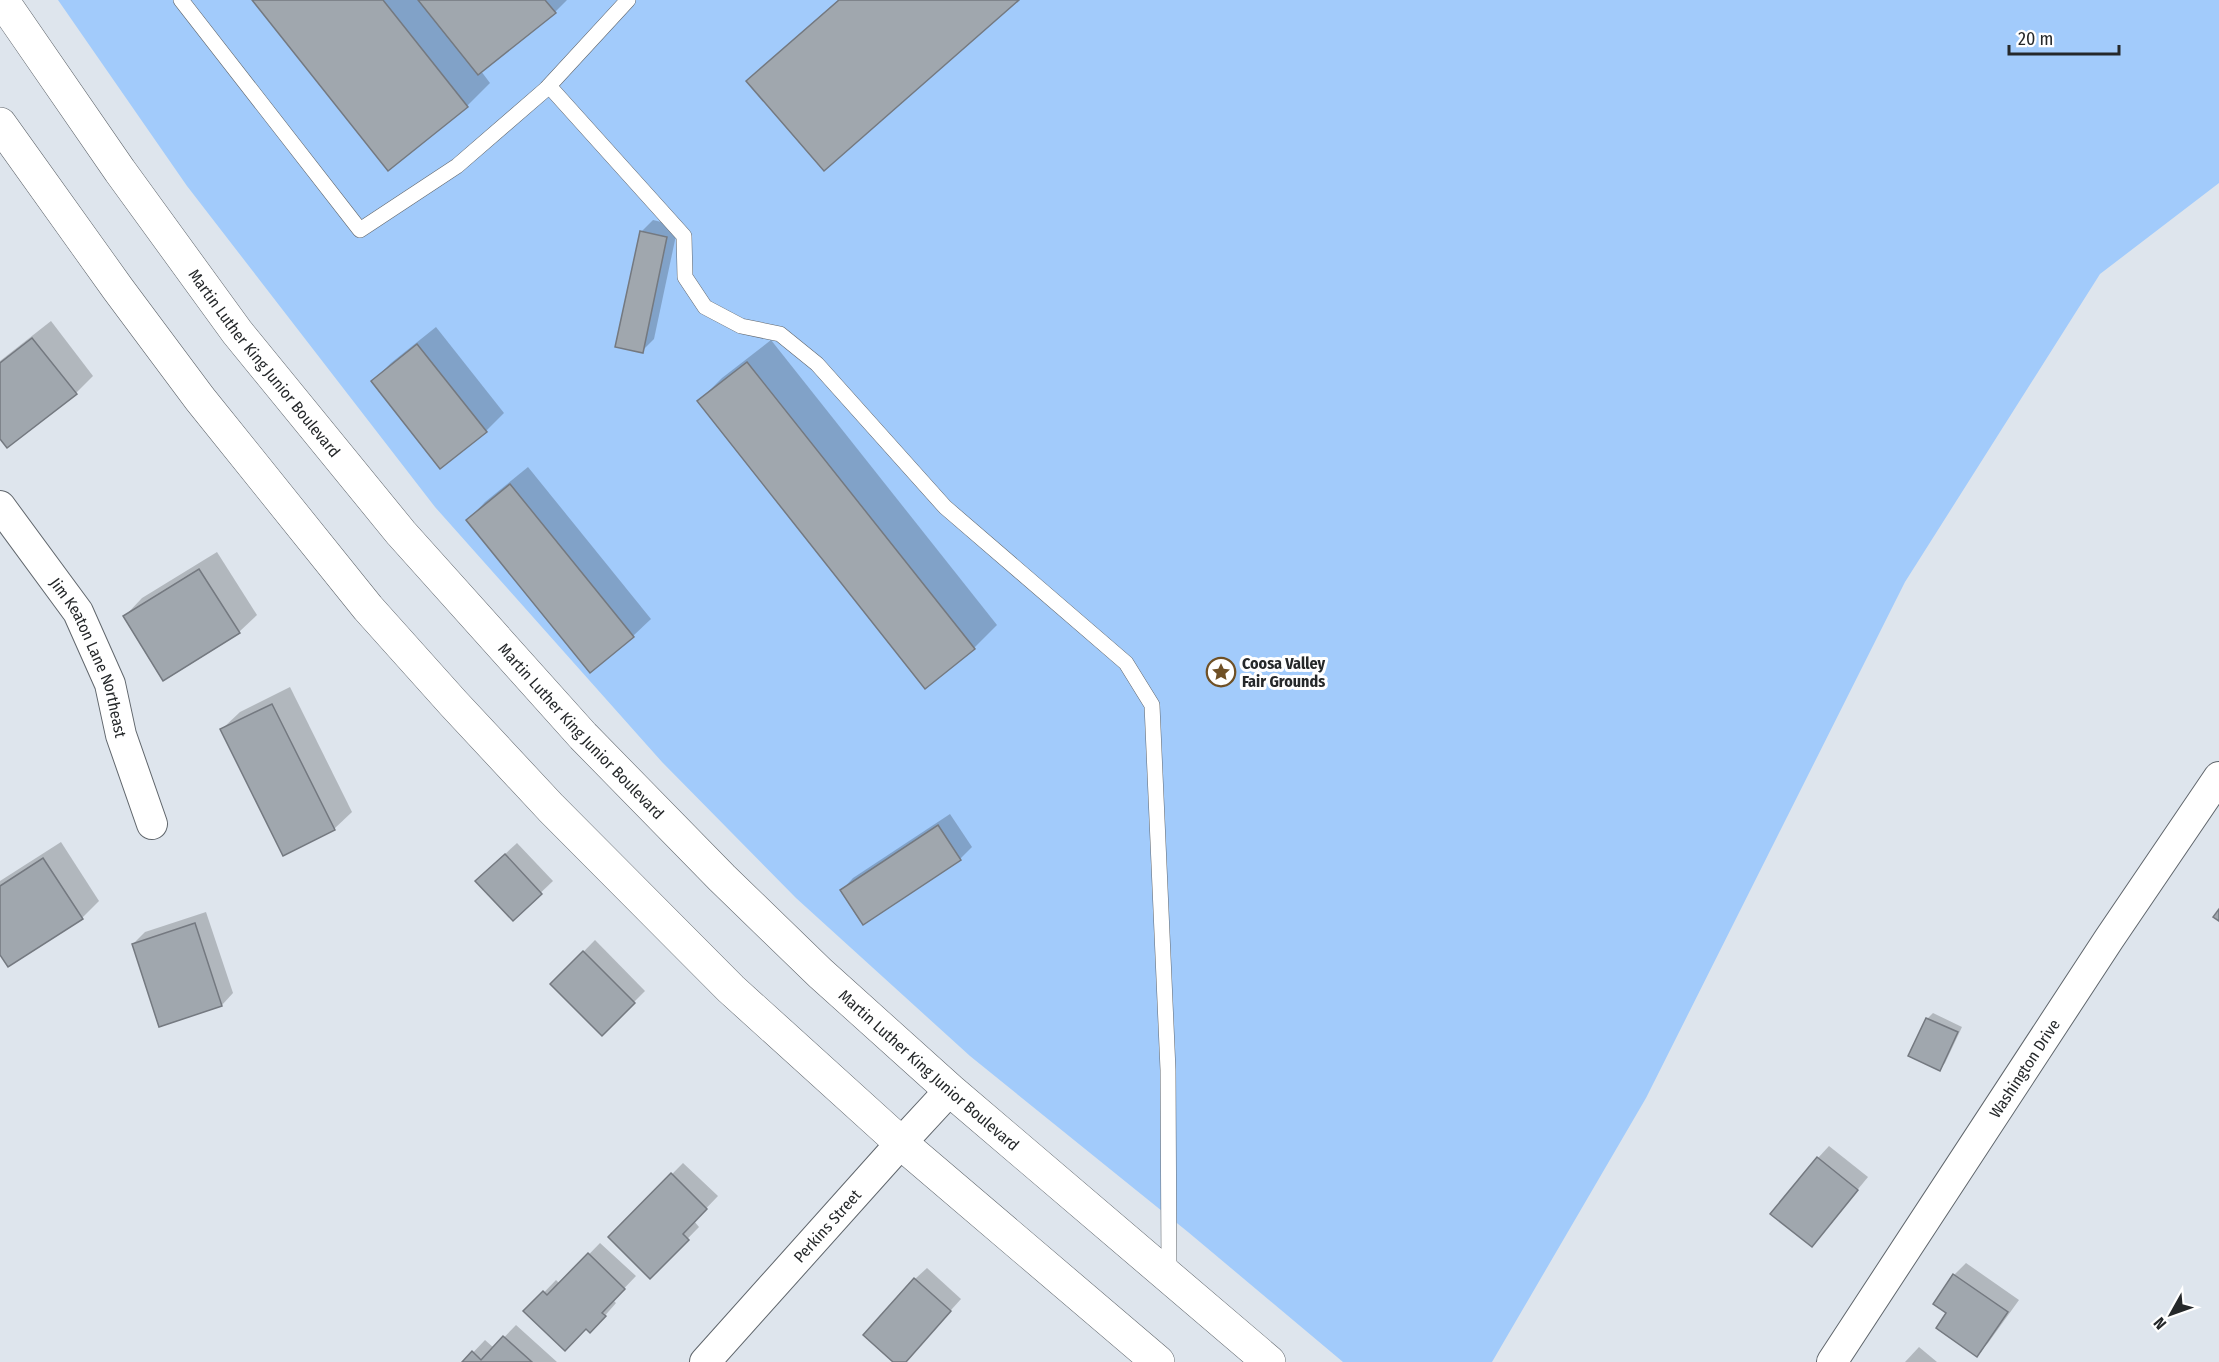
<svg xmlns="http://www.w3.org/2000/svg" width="2219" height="1362" font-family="'Fira Sans Condensed',sans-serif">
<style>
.green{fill:#a2cbfb}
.shadow{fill:#0003}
.building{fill:#a0a7ae;stroke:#747980;stroke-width:1.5}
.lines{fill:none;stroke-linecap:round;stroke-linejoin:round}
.lane-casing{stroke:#60666c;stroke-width:16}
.street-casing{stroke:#60666c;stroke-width:32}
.secondary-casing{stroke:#60666c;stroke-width:34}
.lane{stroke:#fff;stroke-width:15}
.street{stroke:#fff;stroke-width:30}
.secondary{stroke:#fff;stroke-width:33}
.labels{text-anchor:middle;stroke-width:6;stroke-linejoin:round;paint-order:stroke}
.street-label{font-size:16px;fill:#25282a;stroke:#fff}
.poi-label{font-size:16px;font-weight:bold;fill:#25282a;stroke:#fff;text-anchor:start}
</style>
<rect width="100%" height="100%" fill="#dee5ed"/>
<path class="green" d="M58,0h2161v183l-119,91 -195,308 -259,516 -154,264h-149l-155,-130 -218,-176 -174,-158 -134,-136 -227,-255 -248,-321z"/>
<g class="shadow">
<path d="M254,0h313l-12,12 -74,59 9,12 -23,23 -78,63z"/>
<path d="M838,0h179l-269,81z"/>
<path d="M653,220l25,6 -24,113 -12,12 -1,-119z"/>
<path d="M51,321l42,55 -17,17 -76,44v-76z"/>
<path d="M436,327l68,86 -18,18 -45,36 -68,-86 18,-18z"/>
<path d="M771,340l226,285 -23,23 -275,-247 23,-23z"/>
<path d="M528,467l123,152 -18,17 -165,-116 17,-18z"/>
<path d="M217,552l40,63 -18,17 -114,-16 17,-18z"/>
<path d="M290,687l62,125 -18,17 -112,-100 18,-17z"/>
<path d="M950,814l22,33 -12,12 -97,64 -21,-33 11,-12z"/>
<path d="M61,842l38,59 -17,17 -82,34v-71z"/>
<path d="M517,843l36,38 -40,38 -24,-50z"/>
<path d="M206,912l27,81 -11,12 -89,-61 12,-12z"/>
<path d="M595,940l50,51 -43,43 -50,-50z"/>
<path d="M1933,1013l29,14 -17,36 -5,6 -13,-50z"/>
<path d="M1829,1146l39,31 -56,68 6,-87z"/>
<path d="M683,1163l35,33 -24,25 5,6 -49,50 -40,-40z"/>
<path d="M600,1243l36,33 -23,24 3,3 -14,16 -16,9 -60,-17 30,-31 4,4z"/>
<path d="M1966,1263l53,37 -31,43 -12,12 -28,-42 -13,-10 20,-29z"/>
<path d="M927,1268l34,31 -57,63h-9l20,-83z"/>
<path d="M516,1325l41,37h-93l21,-22 9,8z"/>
<path d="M1919,1347l18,15h-32z"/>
</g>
<g class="building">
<path d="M252,0h131l85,107 -80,64z"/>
<path d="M418,0h127l11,13 -78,62z"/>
<path d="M839,0h180l-195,171 -78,-90z"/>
<path d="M640,231l27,6 -24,116 -28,-6z"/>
<path d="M32,338l45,56 -70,54 -7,-9v-76z"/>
<path d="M417,344l70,88 -47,37 -69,-88z"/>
<path d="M747,362l228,287 -50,40 -228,-288z"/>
<path d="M510,484l124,153 -44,36 -124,-153z"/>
<path d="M199,569l41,64 -77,48 -40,-65z"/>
<path d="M272,704l63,126 -52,26 -63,-127z"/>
<path d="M938,825l23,35 -98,65 -23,-35z"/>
<path d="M505,854l37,40 -29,27 -38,-40z"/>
<path d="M43,858l40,61 -75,48 -8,-12v-69z"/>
<path d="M2219,909v12l-6,-4z"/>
<path d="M195,923l27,83 -63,21 -27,-83z"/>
<path d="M583,951l52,52 -33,33 -52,-52z"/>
<path d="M1926,1018l32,14 -18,39 -32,-15z"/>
<path d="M1817,1157l41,33 -46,57 -42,-33z"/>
<path d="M671,1173l36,36 -24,25 6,6 -39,39 -42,-42z"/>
<path d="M588,1253l37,36 -23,24 4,3 -16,17 -4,-4 -21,22 -42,-40 20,-20 4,4z"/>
<path d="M1953,1274l55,38 -31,45 -41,-29 10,-15 -13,-9z"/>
<path d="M914,1278l37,33 -45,51h-13l-30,-27z"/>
<path d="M503,1336l29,26h-70l10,-11 9,9z"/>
</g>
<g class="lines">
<g class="lane-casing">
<g id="lane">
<path d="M181,0l179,230 97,-64 89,-77 82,-89"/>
<path d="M549,86l135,150 1,41 20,30 36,19 39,8 37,30 128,143 181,156 26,42 16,365 1,204"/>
</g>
</g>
<g class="street-casing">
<g id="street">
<path id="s1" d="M0,506l78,106 32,72 11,51 31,89"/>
<path id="s2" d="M705,1362l196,-219 49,-53"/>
<path id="s3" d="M1832,1362l277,-423 110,-162"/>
</g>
</g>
<g class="secondary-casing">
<g id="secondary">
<path id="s4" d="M2,0l118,171 117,161 164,201 182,203 139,142 98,95 130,117 319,272"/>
<path d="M0,124l118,165 82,110 168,209 86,96 97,104 180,181 170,154 257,219"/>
</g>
</g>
<use href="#lane" class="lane"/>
<use href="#street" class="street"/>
<use href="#secondary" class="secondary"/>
</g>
<defs>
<g id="sight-ring" transform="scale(1.5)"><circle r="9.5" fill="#fff" stroke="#6f5025" stroke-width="1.5"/><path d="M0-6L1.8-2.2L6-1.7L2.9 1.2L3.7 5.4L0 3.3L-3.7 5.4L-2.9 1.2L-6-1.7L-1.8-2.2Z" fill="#6f5025"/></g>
</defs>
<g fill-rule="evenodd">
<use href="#sight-ring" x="1221" y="672"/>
</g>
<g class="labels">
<g class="street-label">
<text dy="6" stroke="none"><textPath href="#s4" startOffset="448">Martin Luther King Junior Boulevard</textPath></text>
<text dy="6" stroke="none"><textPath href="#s1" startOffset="178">Jim Keaton Lane Northeast</textPath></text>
<text dy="6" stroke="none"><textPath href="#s4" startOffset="934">Martin Luther King Junior Boulevard</textPath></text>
<text dy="6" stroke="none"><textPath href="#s4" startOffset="1420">Martin Luther King Junior Boulevard</textPath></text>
<text dy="6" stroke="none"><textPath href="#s3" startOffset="351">Washington Drive</textPath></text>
<text dy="6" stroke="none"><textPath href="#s2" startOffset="183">Perkins Street</textPath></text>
</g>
<g class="poi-label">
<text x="1242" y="669">Coosa Valley<tspan x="1242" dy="18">Fair Grounds</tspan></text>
</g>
</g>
<g transform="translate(2171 1314) rotate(230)" stroke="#ffffff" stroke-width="4.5" paint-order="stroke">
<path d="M0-4.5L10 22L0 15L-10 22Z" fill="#25282a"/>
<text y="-9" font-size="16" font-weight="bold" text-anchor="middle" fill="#25282a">N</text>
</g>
<path d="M2009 45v9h110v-9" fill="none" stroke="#25282a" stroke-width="3"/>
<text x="2018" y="45" font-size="18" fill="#25282a" stroke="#ffffff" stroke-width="4.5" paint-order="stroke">20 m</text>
</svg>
